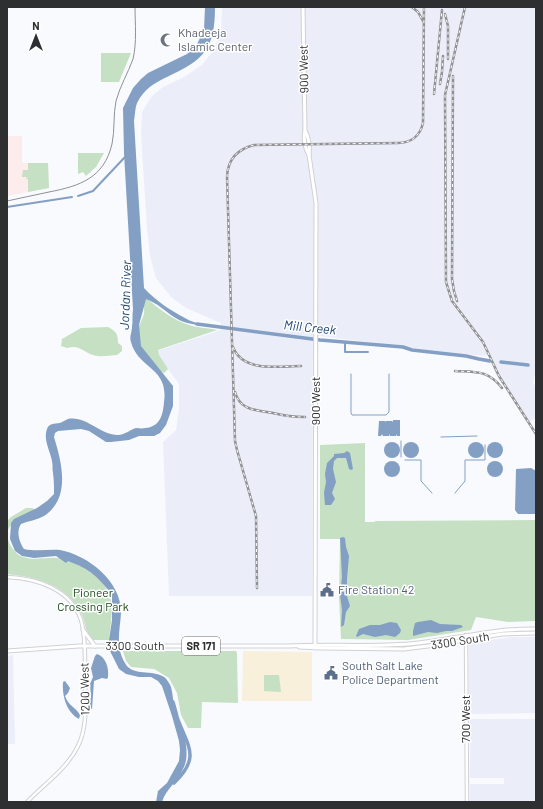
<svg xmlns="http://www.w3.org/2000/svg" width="543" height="809" font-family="Barlow,sans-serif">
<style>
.built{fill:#ebeef9}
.education{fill:#fcecec}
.medical{fill:#f8f0da}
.green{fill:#c5e0c3}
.water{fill:#839fc4}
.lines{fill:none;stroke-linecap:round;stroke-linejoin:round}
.stream{stroke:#839fc4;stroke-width:1}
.canal{stroke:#839fc4;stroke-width:2}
.river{stroke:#839fc4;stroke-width:3.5}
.minor-casing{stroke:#d0d1d5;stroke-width:4.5}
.major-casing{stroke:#d0d1d5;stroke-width:5}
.minor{stroke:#fff;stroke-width:2.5}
.major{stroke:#fff;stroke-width:3}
.tram{stroke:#909193;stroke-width:1}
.rail-casing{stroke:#909193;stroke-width:2.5}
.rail{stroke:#fff;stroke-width:1;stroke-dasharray:3;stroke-linecap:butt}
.labels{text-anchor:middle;stroke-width:3;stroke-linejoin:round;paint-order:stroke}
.shield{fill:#fff;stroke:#6d6d6e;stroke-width:1}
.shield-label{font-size:11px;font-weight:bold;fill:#2e2f30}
.worship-label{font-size:12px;fill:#5b616d;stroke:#fff;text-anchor:start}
.street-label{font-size:12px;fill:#2e2f30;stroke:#fff}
.service-label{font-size:12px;fill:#4e5e75;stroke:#fff;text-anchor:start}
.park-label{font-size:12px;fill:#194919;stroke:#fff}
.water-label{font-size:13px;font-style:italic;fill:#1e4675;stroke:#fff}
</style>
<rect width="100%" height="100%" fill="#f9fafe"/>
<g class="built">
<path d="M222,7h314v362l-3,14 3,4v31l-9,5 -33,-52 -5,-15 -30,-2 -146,-19 -1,261h-143l-6,-154 13,-12 3,-21v-25l-20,-27 -2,-6 64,-21v-7l-35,-15 -15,-11 -15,-19 -6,-22 -3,-28 -6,-93 1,-23 10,-16 11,-9 21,-10 18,-12 11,-14 8,-18z"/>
<path d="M511,637h25v76l-65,1 -2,-2v-69z"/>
<path d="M13,655l2,89h-8v-88z"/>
<path d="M470,719h66v83h-66v-18h34v-6h-34z"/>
</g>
<path class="education" d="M7,136h15v27h26l1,25 -42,8z"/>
<path class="medical" d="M243,651l69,1v49h-70z"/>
<g class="green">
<path d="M101,53h30l-12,29h-18z"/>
<path d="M78,153h26l-8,14 -10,9 -3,-4 -5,2z"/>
<path d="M28,163h20l1,25 -21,4v-13h-2l1,-2h-5l1,-7h5z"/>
<path d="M146,298c13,11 27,22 43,27 9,3 19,3 28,5l-59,20 1,5 9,14 -4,4c-9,-4 -28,-26 -28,-37 1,-9 7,-16 8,-23 1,-6 -2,-11 2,-15z"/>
<path d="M108,327c8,4 10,7 10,16l4,3v5l-5,4c-6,0 -13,2 -20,1 -14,-2 -15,-12 -30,-8l-6,-2 1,-7 19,-11z"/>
<path d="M365,443v79h9l2,-1 160,-1v101l-28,1 -32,-5 -5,13 -63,10 -67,-1 -2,-41 1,-59h-20v-94z"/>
<path d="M26,508h7l2,3c-7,4 -18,8 -24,14 -9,10 1,28 12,32 12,4 22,0 34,1 19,2 52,21 54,43 2,13 -1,27 -2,39h-17c-7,-6 -6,-16 -10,-25 -14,-30 -45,-38 -75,-41v-53l4,-4z"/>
<path d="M123,651h113l1,2 1,50 -36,-1 -1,26h-13l-7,-13 -4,-22 -8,-15 -15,-9 -23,-2 -5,-6z"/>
<path d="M264,675h15l2,17 -17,-1z"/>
</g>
<g class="water">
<path d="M205,7h10c0,42 -11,53 -48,70 -13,6 -23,12 -30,26 -2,5 -2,12 -3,18l10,167c12,13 26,22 41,30 6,4 12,4 17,8 -10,-2 -19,-3 -28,-9 -9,-6 -17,-14 -28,-18l-7,26 2,21 32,40v20l-7,19 -6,8 -6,3h-15l-10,4 -18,2h-5l-17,-11 -8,-2 -23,2 -3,2 -1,4c8,26 17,61 -10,79 -7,4 -16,5 -23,8 -5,7 -2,18 3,25 13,3 24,0 36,1 28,5 62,32 61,63 -1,17 -6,34 4,50 7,14 28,6 39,14 2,1 6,7 7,10 2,7 2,16 4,23 4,12 10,23 11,35 1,8 1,17 -3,24 -5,12 -17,20 -21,33h-6l2,-11 9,-8 12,-22 1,-11 -1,-9 -7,-25 -10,-30 -4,-5 -7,-4h-12l-13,-3 -7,-5 -9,-18 -1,-11 3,-20v-26c-16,-18 -20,-24 -44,-33l-2,2 -10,-7 -22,2 -12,-2 -7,-5 -5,-12 1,-16 3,-4 23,-11 10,-7 7,-7c0,-8 0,-14 -1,-21 -1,-4 0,-8 -1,-12 -2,-11 -9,-21 -5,-32 2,-6 7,-5 13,-6 3,-1 5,-3 8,-4 18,-4 33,17 51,16 7,-1 11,-5 17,-7 3,0 6,1 9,0 15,-1 18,-13 19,-26 5,-35 -26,-33 -33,-60 -2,-5 1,-10 1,-15 1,-6 0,-12 1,-18l-9,-156 -1,-45 10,-20 8,-9 7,-6 39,-19 10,-10 7,-14z"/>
<path d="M393,420h7v16h-3v-2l-1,2h-6l-1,-2v2h-6l-1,-2 -1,2h-3l1,-15h6v1l1,-1h6l1,1z"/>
<circle cx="392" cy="450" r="8"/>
<circle cx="495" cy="450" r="8"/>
<circle cx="411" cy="450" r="8"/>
<circle cx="476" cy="450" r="8"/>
<path d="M347,451l3,2 3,16 -2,1 -2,-1 -3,-11h-9l-3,3 -1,8 3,13 -4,11 3,6 -4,6h-6l-1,-12 2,-11 -1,-8 2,-11 7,-7v-2l10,-1z"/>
<circle cx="495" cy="469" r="8"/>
<circle cx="392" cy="469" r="8"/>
<path d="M531,468l5,3v43h-18l-3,-4 1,-41z"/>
<path d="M343,537l2,1 1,9 3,9 -2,23v17l3,10 -4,6 -2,13 -3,2 1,-17 -2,-15 2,-18 -2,-39z"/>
<path d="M431,620l9,4 21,1 2,2 -11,4h-6l-9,2 -9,-1 -15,4v-5l2,-8 3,-1z"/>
<path d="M390,622l7,1 4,7 -1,3 -5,4 -9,-2 -11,2 -12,-3 -6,3 -1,-1 3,-7 11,-4h10z"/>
<path d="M97,654c9,3 12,14 11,23l-1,2 -5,-1 -8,3 -2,28 -3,-2 2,-10 -1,-13 3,-7 -2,-9 4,-12z"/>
<path d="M65,681l5,7 -2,5 -3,3c4,11 10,10 15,19l-1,4c-13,-7 -17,-24 -16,-37z"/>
</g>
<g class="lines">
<g class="stream">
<path d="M351,374v39l1,2h34l3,-3v-38"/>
<path d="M441,437l36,-1"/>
<path d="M401,441v16"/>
<path d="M405,460h16v21l11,12"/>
<path d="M455,493l10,-12v-21h20v-15"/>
</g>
<g class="canal">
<path d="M78,196l15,-5 32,-34"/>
<path d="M7,207l65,-10"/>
<path d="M345,342v10h23"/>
</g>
<g class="river">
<path d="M197,324l123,16 83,7 9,3 54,6 13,3 11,2"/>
<path d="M501,362l27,3"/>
<path d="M173,702c2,6 3,12 5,18 11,28 22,38 -4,63"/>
</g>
<g class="minor-casing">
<g id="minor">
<path d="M7,577c29,1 64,12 74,43 5,16 4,43 4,60 0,23 3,46 -7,66 -11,23 -34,38 -51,56"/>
<path d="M466,635l1,167"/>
</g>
</g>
<g class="major-casing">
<g id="major">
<path d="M303,7l2,124c-2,7 0,18 4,24"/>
<path d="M305,131c4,6 5,17 4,24l7,48 -1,445"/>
<path d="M83,630l12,16"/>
<path d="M299,647l22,1 83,1 32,-4 66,-11 34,-1"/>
<path d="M7,651l72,-5h209c40,-2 81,1 121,-2 43,-4 84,-16 127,-15"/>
</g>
</g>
<use href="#minor" class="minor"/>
<use href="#major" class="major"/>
<path class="tram" d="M7,201c14,-3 28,-6 42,-9 31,-6 55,-14 63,-48 3,-14 1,-29 4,-43 4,-15 12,-28 17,-42 4,-17 2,-35 2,-52"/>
<g class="rail-casing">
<g id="rail">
<path d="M412,7l6,5 5,9"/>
<path d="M465,7l-20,88 1,187 6,19 31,41 16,34 37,58"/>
<path d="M445,14l3,12v33"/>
<path d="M453,76l-1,203 2,12 3,10"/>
<path d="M440,84l2,-12 1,-16"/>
<path d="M434,94l8,-84"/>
<path d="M233,347c10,26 46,19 68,19"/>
<path d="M455,371c21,1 33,-1 47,17"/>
<path d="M235,392c5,19 22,18 38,21 12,3 19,4 32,4"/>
<path d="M257,588l-1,-72 -19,-66 -2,-9 -8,-265c1,-17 11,-27 27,-31l144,-2c13,0 22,-7 25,-20l1,-116"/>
</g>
</g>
<use href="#rail" class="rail"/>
</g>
<defs>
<g id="mosque-bare" transform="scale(1.08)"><path d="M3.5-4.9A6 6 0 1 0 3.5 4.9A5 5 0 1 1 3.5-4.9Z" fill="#6b7280" stroke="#fff" stroke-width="2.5" paint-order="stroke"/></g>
<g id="civic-bare" transform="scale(1.08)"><path d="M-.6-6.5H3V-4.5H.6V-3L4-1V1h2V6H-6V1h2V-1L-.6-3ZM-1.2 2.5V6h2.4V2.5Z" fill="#5c6f8a" stroke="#fff" stroke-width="2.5" paint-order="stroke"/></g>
</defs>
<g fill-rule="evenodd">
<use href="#mosque-bare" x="167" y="40"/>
<use href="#civic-bare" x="327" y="590"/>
<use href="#civic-bare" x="331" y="673"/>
</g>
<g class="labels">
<rect class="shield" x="182" y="637" width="38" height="18" rx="3"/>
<g class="shield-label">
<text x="201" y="650">SR 171</text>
</g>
<g class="worship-label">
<text x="178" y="37">Khadeeja<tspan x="178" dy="14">Islamic Center</tspan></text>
</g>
<g class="street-label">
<text transform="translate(304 69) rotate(-91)" y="4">900 West</text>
<text transform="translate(316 401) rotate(-90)" y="4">900 West</text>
<text transform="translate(460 641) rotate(-9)" y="4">3300 South</text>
<text x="135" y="650">3300 South</text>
<text transform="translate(85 689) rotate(-91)" y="4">1200 West</text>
<text transform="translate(466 719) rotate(-90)" y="4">700 West</text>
</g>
<g class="service-label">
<text x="338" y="594">Fire Station 42</text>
<text x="342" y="670">South Salt Lake<tspan x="342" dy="14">Police Department</tspan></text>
</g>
<g class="park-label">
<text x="93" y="597">Pioneer<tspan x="93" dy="14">Crossing Park</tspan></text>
</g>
<g class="water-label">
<text transform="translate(125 295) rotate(-88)" y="5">Jordan River</text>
<text transform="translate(310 327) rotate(6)" y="5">Mill Creek</text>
</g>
</g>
<rect width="543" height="809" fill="none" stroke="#2e2f30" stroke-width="16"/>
<g transform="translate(36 36)" stroke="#ffffff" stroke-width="3" paint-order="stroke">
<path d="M0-3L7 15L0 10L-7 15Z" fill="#2e2f30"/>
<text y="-6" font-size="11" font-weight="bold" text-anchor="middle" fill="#2e2f30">N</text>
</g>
</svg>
